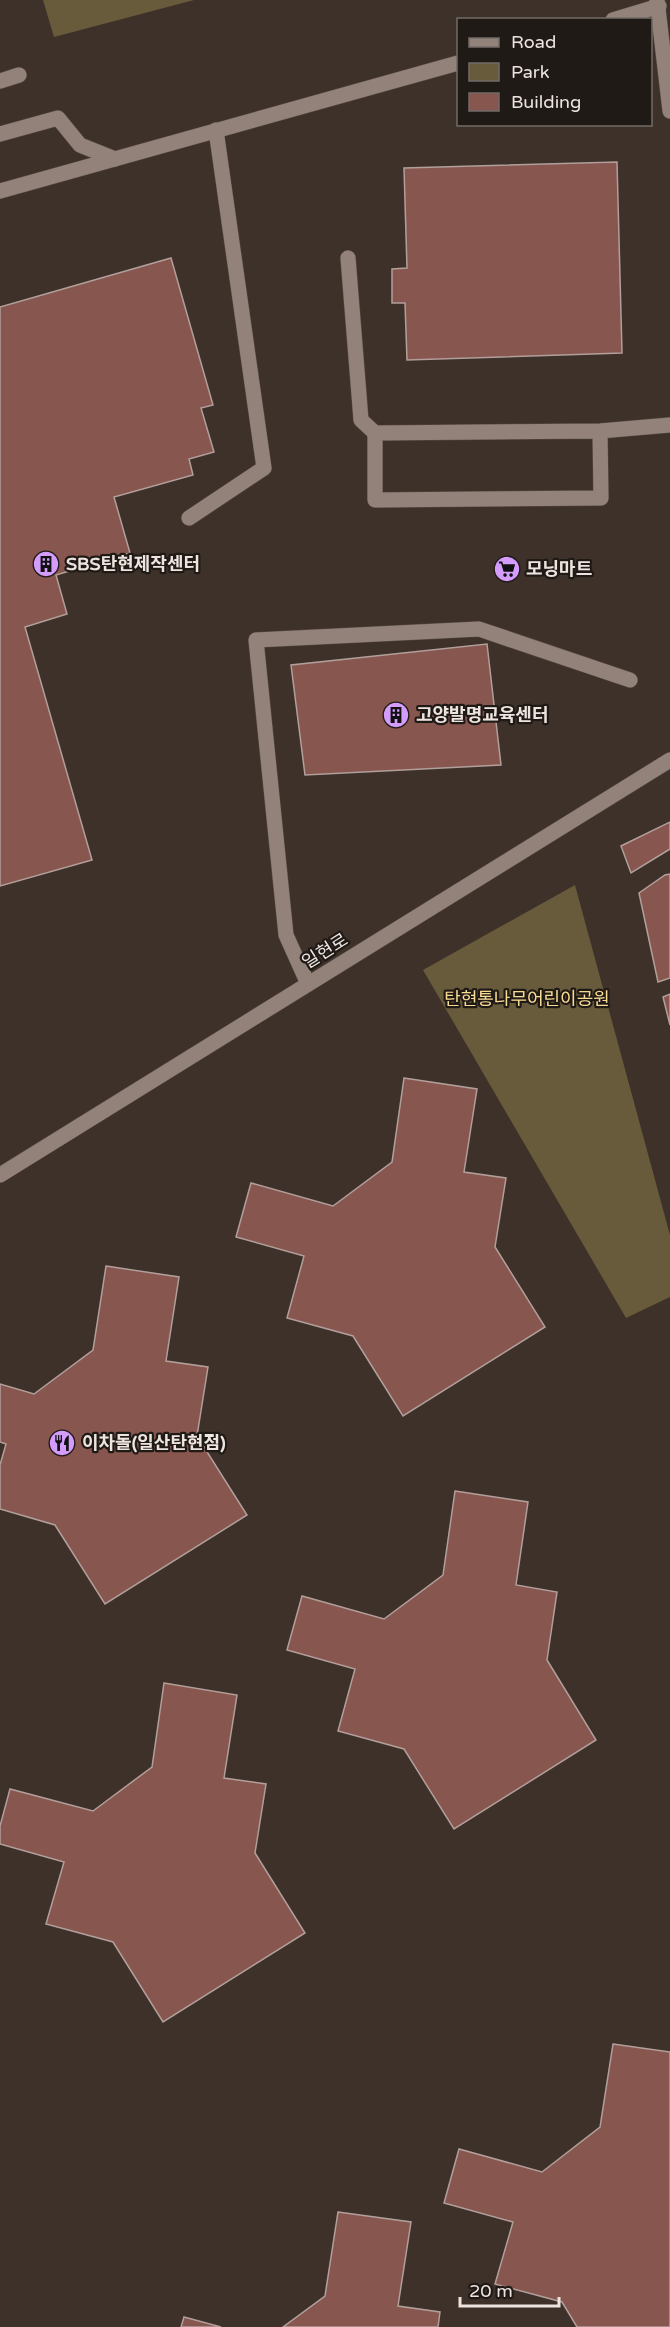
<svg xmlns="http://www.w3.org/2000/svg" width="670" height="2327" font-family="'Varela Round','Noto Sans KR',sans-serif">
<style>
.green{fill:#685b3b}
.building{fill:#87564f;stroke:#b29f9b;stroke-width:1.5}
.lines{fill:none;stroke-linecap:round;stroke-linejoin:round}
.lane-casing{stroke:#594d47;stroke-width:16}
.street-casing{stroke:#594d47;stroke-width:16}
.secondary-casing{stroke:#594d47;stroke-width:16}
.lane{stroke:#928279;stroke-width:15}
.street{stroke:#928279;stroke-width:15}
.secondary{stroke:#928279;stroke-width:15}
.labels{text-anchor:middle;stroke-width:4.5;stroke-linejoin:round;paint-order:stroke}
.poi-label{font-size:18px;font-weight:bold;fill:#ede4df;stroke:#201a17;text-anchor:start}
.street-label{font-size:18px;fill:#ede4df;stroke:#201a17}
.park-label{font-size:18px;fill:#f8db92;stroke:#201a17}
</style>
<rect width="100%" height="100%" fill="#3e3129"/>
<g class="green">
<path d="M43,0h151l-140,37z"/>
<path d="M575,885l95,350v62l-44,21 -203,-348z"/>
</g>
<g class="building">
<path d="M617,162l5,191 -215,7 -2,-57h-13v-34l15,-1 -3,-100z"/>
<path d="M171,258l42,147 -12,3 13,44 -25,7 4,16 -79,22 16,56 -74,22 11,39 -42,13 67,233 -92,26v-579z"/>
<path d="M487,644l14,121 -196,10 -14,-110z"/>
<path d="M670,822v27l-39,24 -10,-27z"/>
<path d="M670,874v104l-12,4 -19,-89 26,-18z"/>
<path d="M670,994v31l-7,-28z"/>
<path d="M404,1078l73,11 -13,83 42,6 -11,69 50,80 -142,89 -50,-80 -66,-18 17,-62 -68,-19 15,-54 82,23 59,-44z"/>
<path d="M106,1266l73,11 -13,84 42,6 -11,69 50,79 -142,89 -50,-79 -55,-16v-44l6,-21 -6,-2v-58l34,10 59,-44z"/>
<path d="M455,1491l73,11 -12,83 41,7 -10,68 49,80 -142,89 -50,-80 -66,-18 17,-62 -68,-19 15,-54 82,23 59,-44z"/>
<path d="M164,1683l73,12 -13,83 42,6 -11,69 50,80 -142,89 -50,-80 -67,-18 18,-62 -64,-18v-18l10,-37 83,22 59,-44z"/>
<path d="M613,2044l57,8v275h-93l-15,-25 -67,-18 18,-62 -69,-19 15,-54 83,23 58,-45z"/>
<path d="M338,2212l73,10 -13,84 42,6 -2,15h-155l42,-31z"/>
<path d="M184,2317l37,10h-40z"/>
</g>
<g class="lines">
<g class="lane-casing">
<g id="lane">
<path d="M613,20l46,-14"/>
<path d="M0,81l19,-6"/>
<path d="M0,191l458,-128"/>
<path d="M348,258l13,162 14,13"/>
<path d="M600,431l1,67 -226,2v-67l225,-2 70,-6"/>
<path d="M189,518l75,-50 -48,-338"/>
<path d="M308,984l-22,-49 -30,-295 223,-11 151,51"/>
</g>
</g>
<g class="street-casing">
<g id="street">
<path d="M0,134l58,-16 22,27 35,14"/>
<path d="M0,1175l670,-415"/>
</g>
</g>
<g class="secondary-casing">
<path id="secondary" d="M657,0l13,111"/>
</g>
<use href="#lane" class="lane"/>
<use href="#street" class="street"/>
<use href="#secondary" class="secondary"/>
</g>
<defs>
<g id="building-disc" transform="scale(1.35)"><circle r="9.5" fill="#d49cfc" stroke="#201a17"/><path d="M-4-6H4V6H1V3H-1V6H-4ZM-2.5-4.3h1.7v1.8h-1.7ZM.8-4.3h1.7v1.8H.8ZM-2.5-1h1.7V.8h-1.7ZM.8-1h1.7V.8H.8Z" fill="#111"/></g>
<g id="supermarket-disc" transform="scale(1.35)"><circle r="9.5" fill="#d49cfc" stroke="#201a17"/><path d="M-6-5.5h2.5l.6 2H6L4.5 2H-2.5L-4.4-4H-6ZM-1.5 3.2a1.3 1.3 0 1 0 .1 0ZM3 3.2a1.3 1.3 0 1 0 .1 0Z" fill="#111"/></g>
<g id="restaurant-disc" transform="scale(1.35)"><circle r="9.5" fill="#d49cfc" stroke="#201a17"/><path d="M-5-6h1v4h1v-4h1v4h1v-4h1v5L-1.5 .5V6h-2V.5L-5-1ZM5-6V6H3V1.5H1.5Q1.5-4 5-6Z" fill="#111"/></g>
</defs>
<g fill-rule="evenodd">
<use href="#building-disc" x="46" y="564"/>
<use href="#supermarket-disc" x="507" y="569"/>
<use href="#building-disc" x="396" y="715"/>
<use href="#restaurant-disc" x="62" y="1443"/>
</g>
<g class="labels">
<g class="poi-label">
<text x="66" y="570">SBS탄현제작센터</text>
<text x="526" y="575">모닝마트</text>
<text x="416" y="721">고양발명교육센터</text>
<text x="82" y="1449">이차돌(일산탄현점)</text>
</g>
<g class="street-label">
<text transform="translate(325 951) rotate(-32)" y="6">일현로</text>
</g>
<g class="park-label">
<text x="527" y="1005">탄현통나무어린이공원</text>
</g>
</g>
<rect x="457" y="18" width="195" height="108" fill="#201a17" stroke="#726b67" stroke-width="1.5"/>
<rect x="469" y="38" width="30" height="9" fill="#928279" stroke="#726b67" stroke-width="1.5"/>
<text x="511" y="48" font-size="18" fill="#ede4df">Road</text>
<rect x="469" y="63" width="30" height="18" fill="#685b3b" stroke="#726b67" stroke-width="1.5"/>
<text x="511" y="78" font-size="18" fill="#ede4df">Park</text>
<rect x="469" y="93" width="30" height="18" fill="#87564f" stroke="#726b67" stroke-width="1.5"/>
<text x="511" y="108" font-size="18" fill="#ede4df">Building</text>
<path d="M460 2297v9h99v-9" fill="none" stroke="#ede4df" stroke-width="3"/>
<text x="469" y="2297" font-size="18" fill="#ede4df" stroke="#201a17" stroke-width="4.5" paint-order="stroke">20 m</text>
</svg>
